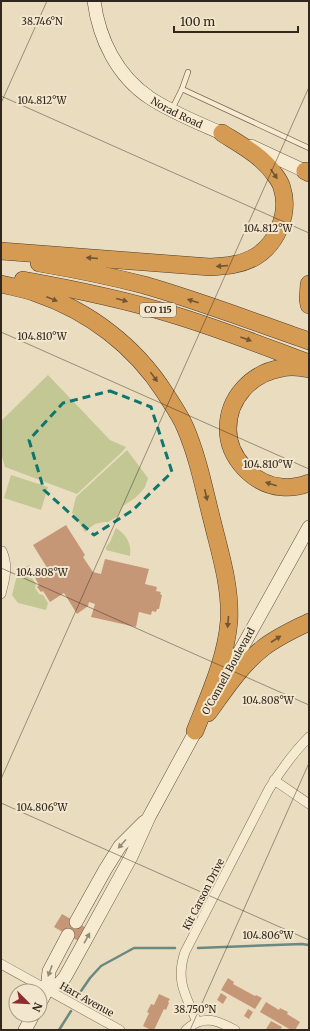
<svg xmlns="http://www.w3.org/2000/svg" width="310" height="1031" font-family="Merriweather,serif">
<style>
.green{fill:#c2c794}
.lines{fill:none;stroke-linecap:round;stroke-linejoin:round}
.stream{stroke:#6a8981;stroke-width:2.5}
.building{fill:#c69777}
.lane-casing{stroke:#826e59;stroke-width:6}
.street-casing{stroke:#826e59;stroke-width:10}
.secondary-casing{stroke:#634f3c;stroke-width:14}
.highway-casing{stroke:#4f3d2d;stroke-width:18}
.lane{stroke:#f6ebd1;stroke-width:4.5}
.street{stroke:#f6ebd1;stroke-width:9}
.secondary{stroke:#f6ebd1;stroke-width:13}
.highway{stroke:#d69b53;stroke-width:17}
.oneway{fill:#745532}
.oneway2{fill:#948976}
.marked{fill:none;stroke:#0f766e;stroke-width:3;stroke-dasharray:8 5;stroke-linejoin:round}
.ticks{fill:none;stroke:#32271c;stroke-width:1;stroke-opacity:0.45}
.labels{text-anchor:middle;stroke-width:4;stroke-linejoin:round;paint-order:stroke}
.shield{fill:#f2e7ce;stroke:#6c6151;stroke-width:1}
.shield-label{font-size:9px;font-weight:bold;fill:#32271c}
.street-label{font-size:10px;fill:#32271c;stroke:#f2e7ce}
.ticks-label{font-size:10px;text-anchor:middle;fill:#32271c;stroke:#f2e7ce;stroke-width:4;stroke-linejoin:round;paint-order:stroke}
</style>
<rect width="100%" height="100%" fill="#eaddbf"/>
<g class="green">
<path d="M48,375l62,65 16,7 -4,5 -45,42 -72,-27 -4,-14v-32z"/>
<path d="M127,450l21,28 -3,9 -3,4 -7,7 -12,8 -6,11 -9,5h-4l-9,2 -7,5 -3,3 -11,-18 -2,-1 4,-16z"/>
<path d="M11,475l37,12 -7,23 -37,-12z"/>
<path d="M116,528c10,6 16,16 14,28l-24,-6v-3l4,-5z"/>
<path d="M29,565h1l-1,2 3,5 -2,3 6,9 -1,4 4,6 4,1 5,8 -2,7 -28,-7 -6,-8 6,-24z"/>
</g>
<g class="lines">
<g class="stream">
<path d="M198,948l104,-4 7,1"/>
<path d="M79,994l11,-16 11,-12 33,-18h41"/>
<path d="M59,1030l12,-19"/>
</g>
</g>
<g class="building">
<path d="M66,525l19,30 -2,2 10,15 8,2 4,-15 44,10 -4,15 12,3 -1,4 5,1 -1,2 2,1 -3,14h-2l-1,3 -4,-1 -1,4 -12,-3 -3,15 -45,-10 4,-13 -6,-2 -1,4 -11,8 -13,-21 -14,9 -7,-11 -2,1 -4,-5 2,-2 -6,-11 13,-8 -13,-21z"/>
<path d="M62,914l28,16 -8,13 -28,-16z"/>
<path d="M228,978l6,4 -1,2 22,12 1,-1 6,3 -7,11 -34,-19z"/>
<path d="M221,993l6,4 -4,7 -6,-4z"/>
<path d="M159,994l11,5 -2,3 1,1 -3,7 -2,-1 -10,21h-3l-8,-4 6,-13 -2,-1 4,-8 3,1z"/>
<path d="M266,1002l13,8 1,-2 8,4 -1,2 13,8 -5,8h-4l-31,-18z"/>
<path d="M248,1009l5,3 -4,7 -5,-3z"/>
<path d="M271,1021l11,6 -2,3h-12l-2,-1z"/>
</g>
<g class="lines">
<g class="lane-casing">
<g id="lane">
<path d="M182,89l6,-17"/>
<path d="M172,109l10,-20 127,59"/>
</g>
</g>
<g class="street-casing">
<g id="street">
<path d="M1,594c4,-16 8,-27 1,-43"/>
<path d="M274,780l35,24"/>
<path d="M1,964l119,66"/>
<path d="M197,1022c-11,-26 -22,-41 -12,-70l84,-163c12,-19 24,-36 40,-52"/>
<path d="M186,1030c17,-16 31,-10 49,0"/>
</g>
</g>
<g class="secondary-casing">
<g id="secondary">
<path id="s1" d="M94,1c5,38 23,75 56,97 24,16 54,27 80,39"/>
<path d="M251,146l58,27"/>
<path d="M220,687l89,-160"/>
<path d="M76,922l29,-52 15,-24 24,-24"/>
<path d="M47,990l13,-7 5,-6 10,-18 56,-102 18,-40 51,-94"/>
<path d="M40,1003l7,-13 2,-19 19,-36"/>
<path d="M25,1030l8,-15"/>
</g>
</g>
<g class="highway-casing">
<g id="highway">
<path d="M305,171l4,2"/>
<path d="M1,251l209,16c16,-1 31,-2 45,-10 22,-13 35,-44 27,-69 -1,-5 -4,-9 -7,-13 -13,-19 -34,-30 -53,-42"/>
<path d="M39,263c35,6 70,13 105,22 56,16 110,37 165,56"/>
<path d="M23,280c50,9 100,19 148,34 47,14 92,32 138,49"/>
<path d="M1,284c12,3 24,5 35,9 53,18 99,53 129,100 7,11 15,22 20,34 13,30 19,62 27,93 8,33 19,67 17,101 -3,38 -20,74 -34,110"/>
<path d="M309,284l-1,15 1,6"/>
<path d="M309,369c-9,-2 -18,-3 -27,-1 -31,5 -54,30 -54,61 0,29 26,56 54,58 9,1 19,-1 27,-4"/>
<path d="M208,713c17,-23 32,-47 55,-65 14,-11 30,-18 46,-26"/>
</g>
</g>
<use href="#lane" class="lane"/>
<use href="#street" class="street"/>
<use href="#secondary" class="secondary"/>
<use href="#highway" class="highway"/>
</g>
<defs><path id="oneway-solid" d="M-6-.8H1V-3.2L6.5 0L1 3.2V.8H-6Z"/></defs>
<g class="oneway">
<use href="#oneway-solid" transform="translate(274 174) rotate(55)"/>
<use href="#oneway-solid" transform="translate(92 258) rotate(-175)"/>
<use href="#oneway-solid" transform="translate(222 266) rotate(175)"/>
<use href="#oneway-solid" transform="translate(52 299) rotate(22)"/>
<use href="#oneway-solid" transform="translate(122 300) rotate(15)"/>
<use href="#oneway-solid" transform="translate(193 301) rotate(-162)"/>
<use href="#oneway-solid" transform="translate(246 339) rotate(20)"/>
<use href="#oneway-solid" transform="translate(154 377) rotate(54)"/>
<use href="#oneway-solid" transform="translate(271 484) rotate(-163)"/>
<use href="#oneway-solid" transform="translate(206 495) rotate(77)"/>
<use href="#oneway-solid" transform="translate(228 622) rotate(95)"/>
<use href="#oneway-solid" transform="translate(276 639) rotate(-33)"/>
</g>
<g class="oneway2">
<use href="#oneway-solid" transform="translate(122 844) rotate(132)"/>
<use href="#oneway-solid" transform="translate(87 938) rotate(-61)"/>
<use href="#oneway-solid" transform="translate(50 971) rotate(110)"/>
</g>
<path class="marked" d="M110,391l41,16 21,65 -39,38 -39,25 -50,-45 -15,-50 34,-37z"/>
<path class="ticks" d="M1,96l308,137M1,103l46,-102M1,332l308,137M1,568l308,137M1,779l308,-692M1,803l308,137M190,1030l119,-267"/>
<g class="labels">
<rect class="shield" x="140" y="303" width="36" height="14" rx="3"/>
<g class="shield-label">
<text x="158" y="313">CO 115</text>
</g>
<g class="street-label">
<text dy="4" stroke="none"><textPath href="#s1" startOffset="146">Norad Road</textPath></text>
<text transform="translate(228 671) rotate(-61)" y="4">O'Connell Boulevard</text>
<text transform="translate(203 894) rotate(-63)" y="4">Kit Carson Drive</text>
<text transform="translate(87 999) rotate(29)" y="4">Harr Avenue</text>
</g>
</g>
<g class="ticks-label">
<text x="42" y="25">38.746°N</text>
<text x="42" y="104">104.812°W</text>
<text x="268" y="232">104.812°W</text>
<text x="42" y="340">104.810°W</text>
<text x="268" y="468">104.810°W</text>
<text x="42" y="576">104.808°W</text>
<text x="268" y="704">104.808°W</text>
<text x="42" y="811">104.806°W</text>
<text x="268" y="939">104.806°W</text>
<text x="195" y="1013">38.750°N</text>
</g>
<rect width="310" height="1031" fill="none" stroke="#32271c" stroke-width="4"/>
<g transform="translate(28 1003) rotate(114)"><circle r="19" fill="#f2e7ce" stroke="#a59a87"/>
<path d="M0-3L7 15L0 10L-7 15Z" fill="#8d2d2f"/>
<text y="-6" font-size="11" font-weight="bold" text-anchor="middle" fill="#32271c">N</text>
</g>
<path d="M174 26v6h124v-6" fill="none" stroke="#32271c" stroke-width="2"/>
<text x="180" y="26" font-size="12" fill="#32271c" stroke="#f2e7ce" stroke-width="3" paint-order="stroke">100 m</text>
</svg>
